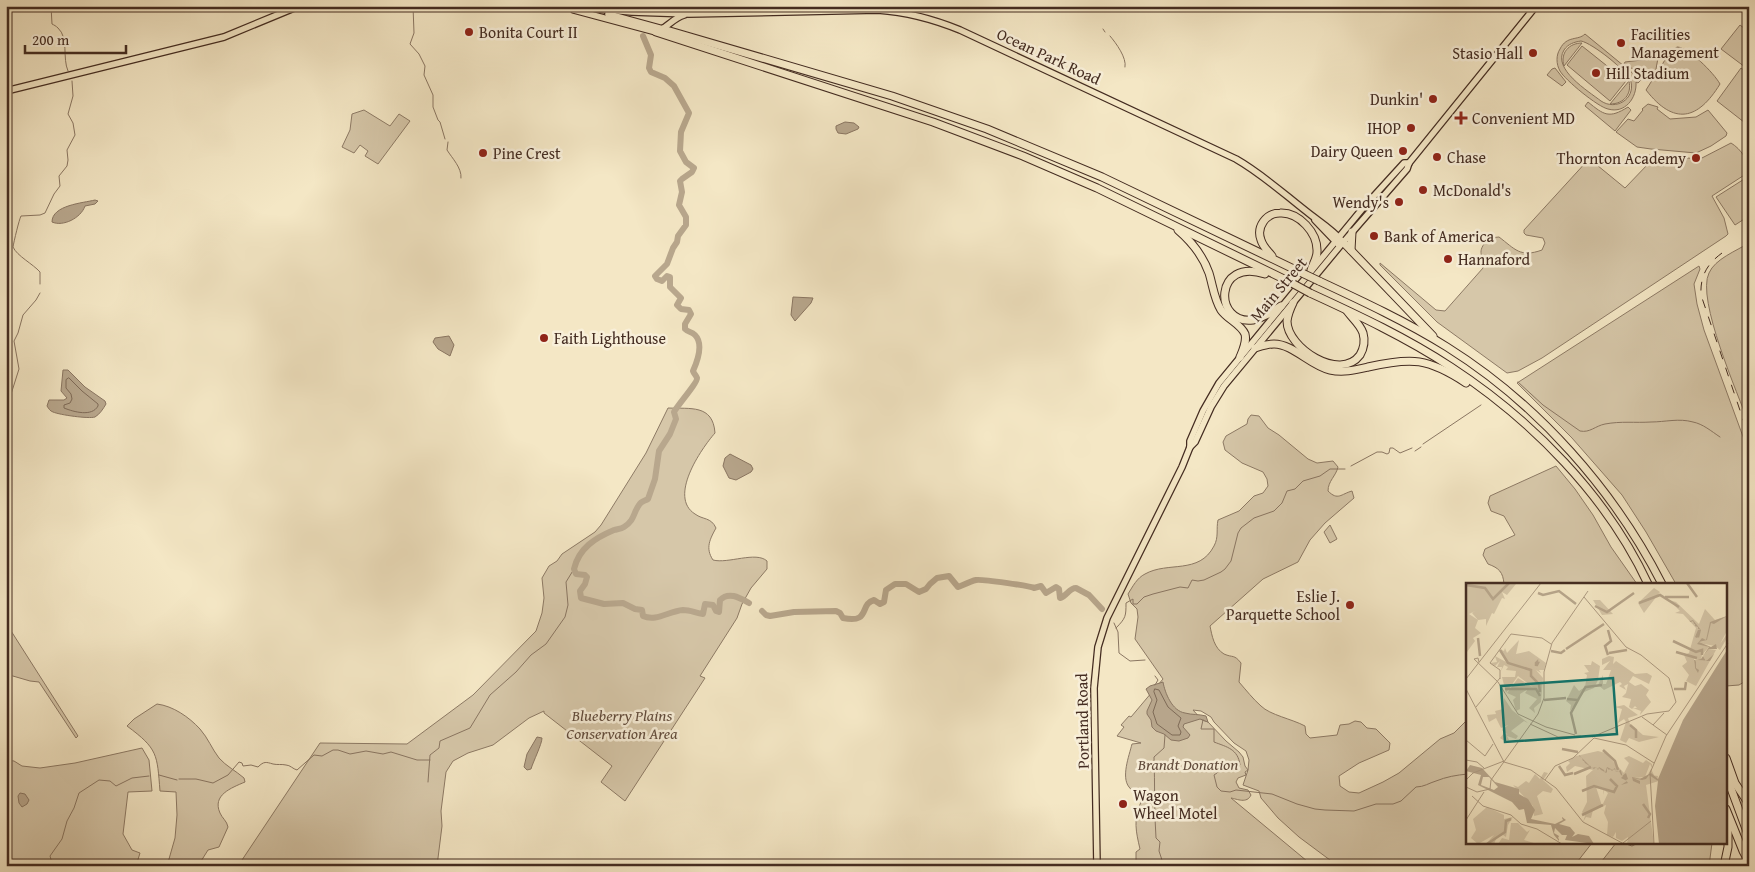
<svg xmlns="http://www.w3.org/2000/svg" width="1755" height="872" viewBox="0 0 1755 872" font-family="'Gentium Book Plus',serif">
<style>
.green{fill:#d6c7a9;stroke:#8d7a65;fill-rule:evenodd}
.water{fill:#b8a78d;stroke:#8a7662}
.lines{fill:none;stroke-linecap:round;stroke-linejoin:round}
.shore{stroke:#7e6a57;stroke-width:1}
.stream{stroke:#8a7662;stroke-width:1}
.river{stroke:#b8a78d;stroke-width:6}
.primary-casing{stroke:#442c21;stroke-width:8}
.motorway-casing{stroke:#442c21;stroke-width:9}
.primary{stroke:#f4e7c5;stroke-width:5.5}
.motorway{stroke:#f4e7c5;stroke-width:7}
.rail{stroke:#442c21;stroke-width:1;stroke-dasharray:9 9;stroke-linecap:butt}
.motorway-bridge-casing{stroke:#442c21;stroke-width:9;stroke-linecap:butt}
.motorway-bridge{stroke:#f4e7c5;stroke-width:7}
.poi-dot{fill:#8f2418;stroke:#f8efd9;stroke-width:2}
.labels{text-anchor:middle;stroke-width:5;stroke-linejoin:round;paint-order:stroke}
.poi-label{font-size:16px;fill:#442c21;stroke:#f8efd9;text-anchor:start}
.street-label{font-size:16px;fill:#442c21;stroke:#f8efd9}
.park-label{font-size:16px;font-style:italic;fill:#614b3c;stroke:#f8efd9}
.inset-river{fill:none;stroke:#b8a78d;stroke-width:2.5}
.inset-road{fill:none;stroke:#ae9c83;stroke-width:1}
.view{fill:#0f766e;fill-opacity:0.15;stroke:#0f766e;stroke-width:2.5}
.inset-edge{fill:none;stroke:#442c21;stroke-width:2.5}
</style>
<rect width="100%" height="100%" fill="#f4e7c5"/>
<filter id="stains"><feTurbulence type="fractalNoise" baseFrequency=".004" numOctaves="4"/><feColorMatrix values="0 0 0 0 .2 0 0 0 0 .09 0 0 0 0 .02 0 0 0 .5 -.17"/></filter>
<radialGradient id="worn" r=".72"><stop offset=".6" stop-color="#630" stop-opacity="0"/><stop offset="1" stop-color="#630" stop-opacity=".3"/></radialGradient>
<g class="green">
<path d="M1740 25 1749 32V70L1721 49Z"/>
<path d="M1585 34 1641 80 1638 83 1636 82C1637 98 1625 114 1608 109 1598 107 1565 80 1560 71 1556 64 1556 55 1560 49 1567 35 1578 41 1585 34ZM1581 41C1592 43 1628 71 1631 82 1635 99 1616 111 1601 101 1588 91 1552 69 1564 50 1568 44 1574 42 1581 41Z"/>
<path d="M1582 43 1564 66C1560 53 1569 43 1582 43Z"/>
<path d="M1582 46 1626 81 1610 101 1567 65Z"/>
<path d="M1677 47C1688 47 1714 73 1720 84 1698 120 1674 126 1646 90L1670 52Z"/>
<path d="M1658 58 1656 69 1651 79 1624 64 1625 62Z"/>
<path d="M1555 68 1566 82 1562 86 1547 75 1552 69Z"/>
<path d="M1741 68 1749 74V126L1717 101Z"/>
<path d="M1629 81C1632 94 1624 104 1610 104Z"/>
<path d="M1588 102C1604 115 1609 119 1628 107L1631 110 1615 131 1585 106Z"/>
<path d="M1648 104 1658 107 1657 109 1670 119 1696 117 1708 110 1727 133 1726 136 1711 146 1696 153 1651 149 1637 147 1616 132 1628 119 1634 121 1643 110 1642 109Z"/>
<path d="M364 110 390 126 399 114 410 121 378 164 365 156 368 151 360 145 354 153 342 147 350 130 352 114Z"/>
<path d="M1731 143C1741 149 1749 161 1749 172L1712 196 1724 218 1728 234 1726 236 1542 358 1518 371 1507 373 1437 322 1380 265V263L1436 310 1445 311 1483 268C1485 254 1474 254 1489 238L1499 237C1515 249 1520 258 1542 250L1545 243 1543 238 1526 235 1524 233V230L1588 160 1592 161 1625 188 1649 163 1648 157 1649 155 1700 159Z"/>
<path d="M1749 176V216L1735 225 1716 197Z"/>
<path d="M1749 243V424C1738 394 1696 299 1709 273 1715 259 1736 251 1749 243Z"/>
<path d="M1699 266 1700 269 1694 284 1697 304 1704 330 1749 453V524L1747 560 1749 575V679L1739 685 1726 686V584H1676L1646 532 1622 495 1572 438 1517 383Z"/>
<path d="M668 408C690 409 713 404 715 433 701 449 668 497 695 514 703 520 711 517 716 528 710 539 705 548 713 560 728 564 756 551 767 561V569L751 588 742 604 737 618 700 676 705 678 625 801 601 782 612 766 544 713V711L529 718 493 745 468 753 453 761 446 772 441 811 442 826 437 866H241L242 860 320 743 407 744 473 695 536 631 542 613 544 598 542 578 549 566 557 561 562 554 595 532 601 525 646 453Z"/>
<path d="M1251 415 1259 416 1268 428 1279 435 1308 459 1317 463 1333 461 1338 467C1336 476 1328 481 1328 491 1338 501 1341 494 1352 491L1354 498 1325 523 1310 540 1298 562 1263 579 1210 626C1212 636 1214 648 1224 654 1233 658 1234 654 1241 663L1239 682C1246 690 1253 699 1261 706 1270 715 1292 719 1305 726L1306 734 1310 738 1337 735 1340 725 1349 724 1355 721 1361 722 1367 728 1376 729 1390 743 1389 750 1359 763 1339 776 1340 786 1349 792 1359 793 1383 782 1399 773 1440 739 1454 733 1467 720 1468 843H1592L1574 866H1338L1299 837 1278 818 1261 798 1259 791 1243 785 1248 770 1245 772 1246 775 1238 778 1236 782 1239 788 1248 790 1251 795C1247 804 1237 799 1231 798L1313 866H1136V852L1140 849C1136 832 1133 819 1141 802 1138 791 1135 795 1129 787 1121 777 1129 756 1132 744L1141 743 1117 736 1124 727 1121 725 1129 716 1131 717 1163 679 1135 639 1138 617 1137 609 1131 603 1128 594C1133 586 1137 578 1145 574 1168 561 1199 575 1214 546 1219 537 1216 529 1218 520L1239 511 1254 496 1263 493 1268 486 1267 479 1263 472 1242 463 1225 450 1223 442 1226 436 1247 424 1248 419ZM1193 710 1201 711 1211 717 1214 722 1234 743 1246 751 1249 760 1248 770 1245 766 1243 757 1239 752 1226 741 1208 722 1202 720Z"/>
<path d="M1556 466 1575 489 1593 515 1611 547 1637 584H1504C1503 572 1499 568 1488 564L1483 555 1485 549 1515 535 1504 516 1491 511 1488 503 1490 496Z"/>
<path d="M1330 525 1337 539 1330 543 1324 532Z"/>
<path d="M6 623 78 736 76 738 39 682 30 681 6 674Z"/>
<path d="M157 704C173 706 189 717 200 729 208 738 212 749 219 758 226 766 236 771 244 778L245 782C231 788 212 795 220 813 222 818 227 821 228 827L219 847 208 850 198 866H167L175 838 177 815 176 792 160 791C157 754 158 749 127 726L134 719Z"/>
<path d="M142 748 149 760 152 791 128 792 123 834 132 850 140 853 136 866H6V760L14 761 22 766 40 768 75 763Z"/>
<path d="M1616 843H1712L1709 866H1598Z"/>
</g>
<g class="water">
<path d="M845 122 854 123 859 127 858 129 846 134 838 133 836 129V126Z"/>
<path d="M95 200 98 201 95 204 85 206C81 218 63 227 52 222 52 205 83 203 95 200Z"/>
<path d="M793 297 813 298 811 303 795 321 791 315Z"/>
<path d="M449 336 454 345 450 356 438 349 433 342 435 338Z"/>
<path d="M63 370H68L85 387 105 401 106 404C103 409 100 414 95 417 89 419 60 415 53 412 50 411 49 409 47 406L49 400H64L67 398 61 391Z"/>
<path d="M730 454 751 465 753 469 751 472 736 480 729 478 723 466 725 458Z"/>
<path d="M1163 682C1165 693 1172 711 1185 713 1192 715 1199 714 1206 716L1208 722 1200 719 1184 724 1183 727 1190 735 1188 738 1179 741 1171 740 1164 734 1156 731 1152 727 1151 720 1147 714V711L1152 700 1146 689 1150 686Z"/>
<path d="M537 737 542 738C542 744 533 762 531 769L527 770 524 767 527 754Z"/>
<path d="M20 793 25 794 29 800 27 804 22 807 19 803 18 796Z"/>
</g>
<g class="lines">
<g class="shore">
<path d="M69 378 82 391 98 404V406C92 417 74 412 64 408V405L70 403 72 399 71 394 66 388V380Z"/>
<path d="M1155 689 1159 690 1168 707 1181 718 1178 726 1181 732 1180 735H1172L1157 724 1153 712 1157 700 1154 692Z"/>
</g>
<g class="stream">
<path d="M51 6 52 24C54 25 56 26 58 28 69 38 62 58 68 71"/>
<path d="M413 6 414 33 410 44 419 54 425 66 424 75 433 95V107L438 120 440 122 445 139"/>
<path d="M1103 29 1105 32"/>
<path d="M1110 36C1116 43 1127 58 1125 67"/>
<path d="M448 142 447 150C452 158 462 168 461 178"/>
<path d="M40 284V272C33 264 17 256 13 247 14 241 19 220 21 216L40 215 45 213 54 194 60 186 59 176 67 166 68 160 67 150 75 135 73 123 68 114 73 96 72 81"/>
<path d="M1518 382 1543 405 1580 431C1590 433 1595 426 1605 424 1621 421 1635 423 1651 422 1665 422 1679 418 1693 422 1703 424 1711 431 1720 437"/>
<path d="M6 410 19 369 14 341 18 333 23 315 36 300 40 293"/>
<path d="M1423 444 1481 405"/>
<path d="M1415 451 1421 447"/>
<path d="M1351 466 1377 452H1382L1387 454 1389 453 1390 448H1393L1400 453 1412 448"/>
<path d="M1114 623 1118 632 1119 653 1130 661 1145 660"/>
<path d="M1116 628C1126 618 1126 616 1126 603L1133 599V604H1137L1144 597 1153 594 1180 587 1188 588 1192 580 1198 581 1204 580 1221 572 1225 569 1231 561 1238 533 1241 528 1254 518 1274 511 1282 503 1287 491 1295 489 1303 481 1320 476 1330 469H1345"/>
<path d="M1155 685 1158 680 1155 676"/>
<path d="M1203 720 1201 729H1214V742C1227 747 1238 749 1240 765L1235 769 1230 770 1228 765 1222 762 1217 773 1214 775 1217 787 1221 791 1230 792 1236 790 1272 794 1297 804 1315 809 1325 810 1354 811 1376 804H1393L1401 801 1416 787C1424 787 1429 783 1436 781 1446 777 1456 775 1468 774"/>
<path d="M159 775 177 780"/>
<path d="M179 779H196L213 783 228 775 239 762 242 763 243 766 251 765 258 767C264 761 266 762 273 764 277 765 282 764 286 765 290 765 293 769 297 770L314 755 322 756 333 750H338L350 754 366 751 383 754 391 752 417 760H430"/>
<path d="M428 782 430 755 439 748 440 741 470 728 490 695 516 672 531 655 546 644 565 617 568 605 566 582 574 569"/>
<path d="M1623 843 1632 846 1638 843"/>
<path d="M53 866 50 856 62 839 67 821 74 808 79 793 99 780 110 781 116 786 132 778 149 776"/>
<path d="M1164 866 1159 851 1160 842 1156 838C1154 811 1155 784 1154 757L1164 748 1165 735"/>
</g>
<g class="river">
<path d="M643 36 651 55 649 68 651 72 665 78 674 86 689 113 681 132 680 151 686 162 694 168 692 172 682 179 680 181 682 192 679 205 686 217V225L678 236 677 242 673 248 667 264 655 276 657 279 662 281 667 276 670 277V287L681 298 677 305 681 309 689 310 691 314 685 324V329C689 333 691 331 695 335 704 344 697 362 693 371 694 374 696 375 697 378 698 382 677 406 674 412L676 419 670 434 659 451 655 479 648 499C645 501 641 501 639 505 633 513 635 520 624 527 621 529 617 529 614 530 595 538 579 548 574 569L576 574 585 575 587 577 585 584 580 591 581 598 604 604 623 603 635 609 642 610 643 616C656 622 669 611 683 610 690 610 696 613 703 614L705 604 713 605 716 611 719 612 720 600C729 591 740 598 749 603"/>
<path d="M762 611 766 615 770 616 794 612 836 611 840 613 843 618C871 624 859 604 874 600L880 604 884 602 886 590 895 584H906L919 592 926 589 930 584 937 578 949 576 958 587C963 585 971 581 976 580 982 579 1031 586 1034 588L1041 586 1046 593 1056 587 1059 589 1060 598C1067 596 1069 588 1076 588L1089 595 1102 609"/>
</g>
<defs>
<g id="primary">
<path d="M562 6 632 12 689 14 878 10C907 12 933 19 960 30L1236 159C1264 175 1286 196 1311 215 1323 224 1334 231 1343 242"/>
<path d="M574 10 656 32C666 29 673 18 684 15"/>
<path d="M608 14 663 29"/>
<path d="M6 91 224 37 299 6"/>
<path d="M1315 220 1338 244"/>
<path d="M1190 447 1195 442 1211 407 1224 386 1340 246 1407 169 1409 163 1536 6"/>
<path d="M1097 866 1094 688 1098 647 1107 618 1182 467 1190 447V441L1203 411 1219 383 1363 208 1404 163H1409"/>
</g>
<g id="motorway">
<path d="M663 29 892 96 987 129 1102 177 1300 272"/>
<path d="M656 32 933 122 1023 156 1097 188 1288 281"/>
<path d="M1178 230C1192 242 1203 256 1209 273 1213 286 1214 299 1221 310 1227 319 1241 324 1245 334 1247 342 1243 350 1240 357"/>
<path d="M1343 242 1433 336"/>
<path d="M1351 250 1352 232"/>
<path d="M1272 256C1268 251 1263 247 1261 240 1256 227 1266 213 1280 213 1299 212 1318 233 1317 252 1317 258 1313 264 1311 270"/>
<path d="M1265 274C1214 257 1213 325 1253 320 1263 318 1272 312 1281 306"/>
<path d="M1319 281C1362 301 1407 322 1447 347 1538 404 1614 490 1662 584"/>
<path d="M1310 293C1358 315 1407 338 1451 367 1532 420 1607 496 1648 584"/>
<path d="M1293 303C1290 309 1288 314 1287 321 1287 348 1340 382 1360 355 1364 348 1365 340 1363 333 1360 324 1352 318 1347 311"/>
<path d="M1255 348C1262 346 1268 344 1274 344 1293 344 1311 366 1330 370 1343 373 1355 370 1368 367 1412 357 1428 358 1466 383"/>
<path d="M1726 758 1735 783 1749 804"/>
<path d="M1726 775 1749 837"/>
<path d="M1726 809 1743 851 1749 862"/>
<path d="M1724 866 1728 847V821"/>
</g>
</defs>
<use href="#primary" class="primary-casing"/>
<use href="#motorway" class="motorway-casing"/>
<use href="#primary" class="primary"/>
<use href="#motorway" class="motorway"/>
<path class="rail" d="M1722 253C1707 264 1700 276 1701 295L1749 437"/>
<defs>
<g id="motorway-bridge">
<path d="M1300 272 1319 281"/>
<path d="M1288 281 1310 293"/>
</g>
</defs>
<use href="#motorway-bridge" class="motorway-bridge-casing"/>
<use href="#motorway-bridge" class="motorway-bridge"/>
</g>
<g class="poi-dot">
<circle cx="469" cy="32" r="5"/>
<circle cx="1621" cy="43" r="5"/>
<circle cx="1533" cy="53" r="5"/>
<circle cx="1596" cy="73" r="5"/>
<circle cx="1433" cy="99" r="5"/>
<path d="M1458.5 110.5h5v5h5v5h-5v5h-5v-5h-5v-5h5z"/>
<circle cx="1411" cy="128" r="5"/>
<circle cx="1403" cy="151" r="5"/>
<circle cx="483" cy="153" r="5"/>
<circle cx="1437" cy="157" r="5"/>
<circle cx="1696" cy="158" r="5"/>
<circle cx="1423" cy="190" r="5"/>
<circle cx="1399" cy="202" r="5"/>
<circle cx="1374" cy="236" r="5"/>
<circle cx="1448" cy="259" r="5"/>
<circle cx="544" cy="338" r="5"/>
<circle cx="1350" cy="605" r="5"/>
<circle cx="1123" cy="804" r="5"/>
</g>
<g class="labels">
<g class="poi-label">
<text x="479" y="38">Bonita Court II</text>
<text x="1631" y="40">Facilities<tspan x="1631" dy="18">Management</tspan></text>
<text x="1523" y="59" text-anchor="end">Stasio Hall</text>
<text x="1606" y="79">Hill Stadium</text>
<text x="1423" y="105" text-anchor="end">Dunkin'</text>
<text x="1472" y="124">Convenient MD</text>
<text x="1401" y="134" text-anchor="end">IHOP</text>
<text x="1393" y="157" text-anchor="end">Dairy Queen</text>
<text x="493" y="159">Pine Crest</text>
<text x="1447" y="163">Chase</text>
<text x="1686" y="164" text-anchor="end">Thornton Academy</text>
<text x="1433" y="196">McDonald's</text>
<text x="1389" y="208" text-anchor="end">Wendy's</text>
<text x="1384" y="242">Bank of America</text>
<text x="1458" y="265">Hannaford</text>
<text x="554" y="344">Faith Lighthouse</text>
<text x="1340" y="602" text-anchor="end">Eslie J.<tspan x="1340" dy="18">Parquette School</tspan></text>
<text x="1133" y="801">Wagon<tspan x="1133" dy="18">Wheel Motel</tspan></text>
</g>
<g class="street-label">
<text transform="translate(1049 56) rotate(25)" y="6">Ocean Park Road</text>
<text transform="translate(1278 289) rotate(-50)" y="6">Main Street</text>
<text transform="translate(1082 721) rotate(-91)" y="6">Portland Road</text>
</g>
<g class="park-label">
<text x="622" y="721">Blueberry Plains<tspan x="622" dy="18">Conservation Area</tspan></text>
<text x="1188" y="770">Brandt Donation</text>
</g>
</g>
<g transform="translate(1466 583)">
<rect width="261" height="261" fill="#f4e7c5"/>
<path d="M0 0 50 1 41 12 36 9 39 16 36 15 28 31 26 30 20 43V36L12 37 6 30 9 28 3 31 12 37 9 45 15 50 7 55 9 58 1 69ZM188 5 194 9 178 30 172 20ZM127 17H134L147 31 136 32ZM203 17 210 19 233 41 239 26 249 37 261 33V48L254 61 261 51V55L254 67 249 63 233 60 240 57 232 60 243 64 236 72 235 76H228L229 85V77L244 78 248 71 240 78 237 73 243 66 250 67 230 103 220 98 223 92 216 83 221 79 218 72 223 70 230 45 217 31 209 30 214 28ZM53 57 50 71 63 68 80 80 78 87H73L75 90 70 87 77 95 75 119 68 125 69 130 63 125 71 116 59 110 62 106 54 111V126L50 128 47 117 50 114 41 110 52 95 68 105 52 93 40 110 36 94H49L50 88 40 87 42 84 38 82 35 88 36 84H31L34 78 29 83 24 80 31 79 29 73 40 79 34 66 38 68 39 65 41 70ZM143 73 148 74 147 81 150 78 169 91 181 90 186 93 183 101 167 93 163 99 169 103 175 101 183 107 180 112 185 119 174 132 175 128 167 125H171L169 123 166 126 163 124 165 116 156 114 160 110 162 101 158 103 160 107 153 103 156 101 154 99 138 107 132 102 137 92V101H140L145 87H137L144 78 136 82V76ZM126 78 134 83 132 97 128 105 118 109 104 128 105 122 100 118 108 102 113 108 119 104 121 92 118 90 123 89 118 82H125ZM38 115 46 127 62 140 58 138 45 148 52 153 50 156 41 153 43 157H37L34 155 38 150 42 152 36 147 42 142 35 145 30 135 23 139 22 136 21 132 30 131 29 128 37 126ZM158 122 172 132 162 135 164 141 177 152 193 154 173 159 163 155 160 160 154 157 160 139 158 136 152 140 156 126 149 124ZM132 168 139 170 158 190 163 180 158 175 163 173 177 180 180 177 186 181V185L184 181 179 194 169 195H180L185 186 188 192H184L192 193 191 198 196 197 180 202 188 261H161L162 254 156 258 150 255V249L147 254 141 252 142 239 138 230 140 222 127 227 125 235 120 234 117 239 119 233 116 229 121 219 120 193 127 187 109 183 101 189 100 184 104 180 102 178 110 173ZM130 204 138 205 137 209V212L138 207 142 210 136 223ZM78 189 82 190 77 197 87 206 85 210 77 208 71 213 77 231 68 233 67 223 47 202 52 204 60 198 63 200 69 191 74 196ZM21 224 38 232V236L47 234 42 242 40 254 37 252 31 254 28 261H20L28 252 12 261 5 255 10 247 7 236ZM45 240H52L61 249 64 247 58 257 71 261H32L36 255 43 257Z" fill="#d6c7a9" fill-rule="evenodd"/>
<path d="M261 33 248 41 245 40 241 57 233 59 245 64 250 61 251 66H243L237 73 240 78 248 71 244 78 229 77 230 79V85L233 87 232 90 229 85 228 77 235 76 243 64 231 61 236 55H233L232 54 231 55 229 54 232 47H235L232 46V44L229 43V41H228L227 38 225 39H224L223 34 224 38 227 37 235 47 233 55H236L240 57 244 39ZM261 67V261H193L189 223 192 198 183 192 180 196 176 197 167 195 174 198V201L167 198 166 194 160 197 162 200 155 202 161 198 155 195 157 193 155 192 153 188 151 189 148 186 146 188 144 186 143 187 141 185V189L140 190 137 188 135 187 133 185 132 187 130 184 128 186 119 180 118 178H117L116 175 113 173V172L126 185 130 184 132 186 133 184 138 187 139 190 141 184 145 186 146 187 149 185 150 189 155 187V191L156 188V193L160 190 162 196 166 194 174 196 185 190 192 196 217 137ZM4 182 16 185 29 199 53 206V211L62 216 69 227 65 236 89 241 97 237 96 235V234L100 237 93 241 104 244 109 250 106 254 112 251 123 253 128 261 99 257 101 252H96L89 245 88 250 93 253 92 255 93 256V258L88 252 85 242 61 240 58 226 53 227 46 219 12 202 15 192 0 188ZM17 194H23L32 204 28 207 15 202Z" fill="#b8a78d" fill-rule="evenodd"/>
<path class="inset-river" d="M221 0 231 14M0 2 19 5 27 16 43 0M72 10 77 12 93 8 110 21M199 14H223M173 20 194 12 213 24M129 23 141 29 168 10M12 55 14 73M207 58 230 69 236 67V72M100 66 138 41M34 67 42 80 65 87V93L73 101 74 109M85 68 95 70 99 67M210 69 231 75M143 70 161 67M142 72 139 63 145 58 142 47M71 79V80H72L71 82H72H71V79L70 83V80ZM120 104 136 102M39 106H70L74 113M208 106H219L220 99M101 116 112 117 105 130 110 151M78 117 100 115M112 117 120 103M164 142 170 147V155M96 166 112 169M137 167 149 178 152 187M93 183 99 192 107 190M108 191 125 184M116 208 128 203 148 209 151 203 144 196M177 221 184 231 182 235M116 232 137 222M21 261 39 249 40 238 45 236"/>
<path class="inset-road" d="M118 14 160 64 175 72 203 95 210 119M13 79 12 75 8 76 32 99 52 131 80 144 109 152M0 96 75 0M34 96V87L24 80 45 51 76 55 85 61M0 106 38 179 65 187 90 205 117 239 158 261M10 124 34 95M176 134 201 152M64 141 92 154 115 153M187 142 198 130M126 154 181 131 203 128 210 119M0 157 19 173 27 161M0 177 11 179 18 185M0 197 7 190 38 178M79 197 89 183 107 175 128 155 160 162 188 180M0 204 11 209 24 206 25 197 72 131 78 115V89L86 60 122 8M6 213 17 223 45 232 55 241 71 246 96 261M0 237 18 209M157 260 185 238M188 261 184 190 200 153 262 60"/>
<path class="view" d="M147 95 151 151 39 159 35 103Z"/>
<rect width="261" height="261" class="inset-edge"/>
</g>
<rect width="1755" height="872" fill="none" stroke="#f4e7c5" stroke-width="25"/>
<rect x="8" y="8" width="1740" height="857" fill="none" stroke="#442c21" stroke-width="2.5"/>
<rect x="12" y="12" width="1730" height="847" fill="none" stroke="#442c21"/>
<path d="M25 45v8h101v-8" fill="none" stroke="#442c21" stroke-width="2.5"/>
<text x="32" y="45" font-size="15" fill="#442c21" stroke="#f8efd9" stroke-width="4" paint-order="stroke">200 m</text>
<rect width="100%" height="100%" filter="url(#stains)"/>
<rect width="100%" height="100%" fill="url(#worn)"/>
</svg>
